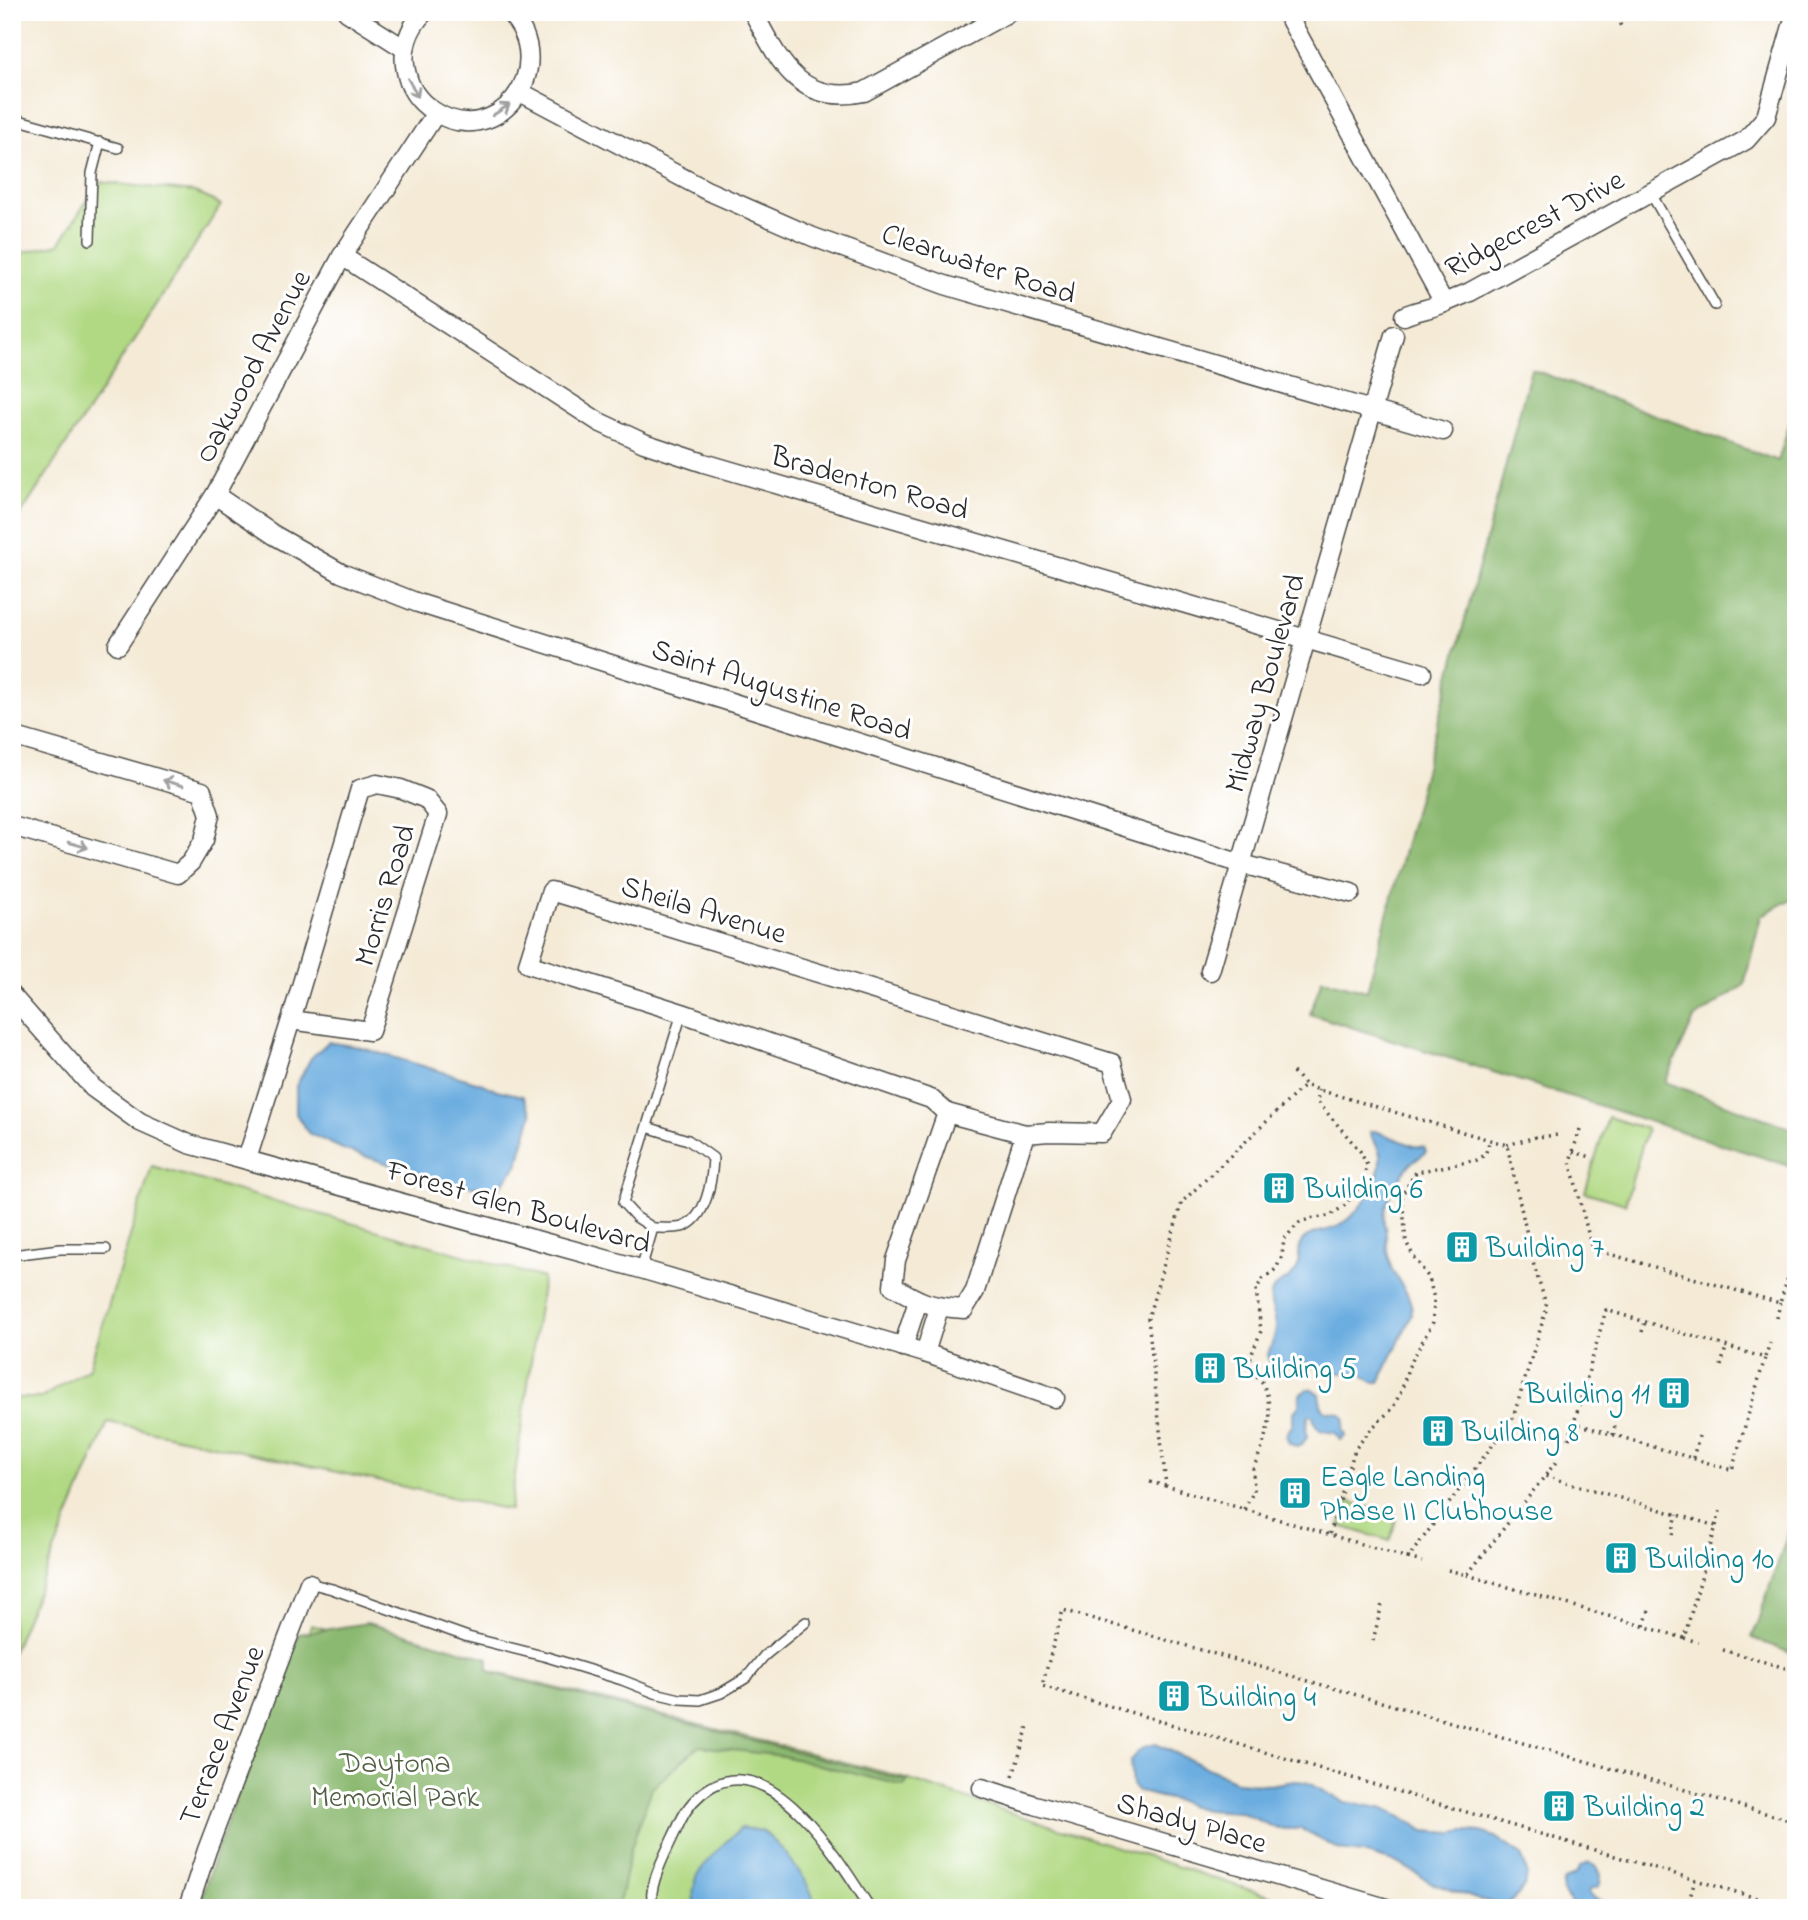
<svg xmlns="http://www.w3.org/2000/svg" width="1808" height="1920" viewBox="0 0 1808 1920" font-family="'Indie Flower',sans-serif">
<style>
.green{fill:#b1d983;stroke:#6e8257;stroke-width:2}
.forest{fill:#8cb971;stroke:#5c724e;stroke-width:2}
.water{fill:#6cade0;stroke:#4c6c86;stroke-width:2}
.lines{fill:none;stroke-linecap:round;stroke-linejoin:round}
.lane-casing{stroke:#494845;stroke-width:12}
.street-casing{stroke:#494845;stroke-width:21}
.path{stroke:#494845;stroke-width:3.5;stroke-dasharray:2 5;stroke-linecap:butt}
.lane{stroke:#fff;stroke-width:9}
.street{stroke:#fff;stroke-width:18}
.oneway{stroke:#a0a0a0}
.labels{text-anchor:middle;stroke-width:6;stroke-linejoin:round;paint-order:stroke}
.street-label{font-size:30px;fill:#2b2b2b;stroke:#fff}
.culture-label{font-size:30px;fill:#0d838f;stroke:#fff;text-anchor:start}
.park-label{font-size:30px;fill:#535f45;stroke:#fff}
</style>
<rect width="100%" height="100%" fill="#fff"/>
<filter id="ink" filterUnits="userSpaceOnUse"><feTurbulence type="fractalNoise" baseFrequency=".0143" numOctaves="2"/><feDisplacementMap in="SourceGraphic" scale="14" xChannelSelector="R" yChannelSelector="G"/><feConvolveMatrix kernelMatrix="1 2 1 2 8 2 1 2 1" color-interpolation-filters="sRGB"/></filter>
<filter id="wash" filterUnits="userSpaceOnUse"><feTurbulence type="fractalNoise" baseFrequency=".00686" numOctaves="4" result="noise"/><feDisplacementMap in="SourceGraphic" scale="28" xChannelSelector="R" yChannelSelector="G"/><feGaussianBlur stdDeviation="1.57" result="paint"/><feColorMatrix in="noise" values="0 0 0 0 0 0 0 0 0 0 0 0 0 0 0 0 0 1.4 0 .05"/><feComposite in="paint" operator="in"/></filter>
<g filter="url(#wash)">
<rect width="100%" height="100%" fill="#f4ead6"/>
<g class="green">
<path d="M99 182 195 192 221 205 12 528V255L59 244Z"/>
<path d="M1608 1117 1647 1129 1625 1204 1585 1192Z"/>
<path d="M152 1166 543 1278 510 1510 108 1422 12 1653V1398H41L89 1368Z"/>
<path d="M1348 1501 1397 1516 1390 1541 1340 1526Z"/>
<path d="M311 1625 891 1774 1306 1908H211Z"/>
</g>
<g class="forest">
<path d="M1531 369 1778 461 1796 402V896L1761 916 1744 985 1694 1019 1665 1082 1796 1130V1168L1310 1014 1322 979 1367 991Z"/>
<path d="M1796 1510V1655L1752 1638Z"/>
<path d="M367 1623 488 1658V1670L493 1673 908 1781 904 1786 783 1756 699 1746 652 1788 631 1848 618 1908H198L216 1852 299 1634Z"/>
</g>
<g class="water">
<path d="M328 1042 359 1047 480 1083 497 1090 523 1096 532 1114 517 1166 499 1188 455 1185 345 1150 308 1133 296 1114V1086L311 1058Z"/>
<path d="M1370 1131H1375L1414 1146 1424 1147 1426 1151C1422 1158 1415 1158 1410 1164 1398 1179 1382 1204 1384 1224 1385 1227 1386 1231 1386 1234 1387 1245 1387 1257 1391 1267 1398 1284 1413 1294 1412 1315L1379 1382H1373L1361 1374 1328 1372 1304 1362 1279 1368 1272 1366 1267 1356C1271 1347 1276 1336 1276 1326 1276 1314 1266 1300 1273 1290 1279 1281 1292 1280 1297 1269 1302 1258 1294 1243 1308 1236 1317 1231 1329 1231 1338 1226 1361 1213 1382 1181 1380 1155 1379 1145 1371 1140 1370 1131Z"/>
<path d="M1308 1389H1312L1319 1394 1321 1405 1326 1412C1339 1411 1349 1414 1343 1430L1346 1436 1340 1440 1336 1433C1322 1432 1315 1431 1313 1416L1309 1415 1306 1430 1307 1437 1303 1444 1297 1447 1289 1443 1286 1435 1293 1424V1413L1299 1406 1300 1394Z"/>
<path d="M1156 1744 1238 1782 1269 1785 1295 1781 1306 1782 1344 1802 1381 1808 1406 1819 1424 1831 1453 1833 1464 1831 1481 1832 1495 1837 1521 1855 1525 1865 1527 1874 1525 1886 1518 1895 1509 1903 1503 1904 1482 1901 1434 1884 1400 1864 1363 1853 1340 1850 1301 1829H1278L1240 1812 1205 1810 1188 1805 1182 1802 1139 1792 1132 1785 1130 1761C1137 1751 1144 1746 1156 1744Z"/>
<path d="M741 1828 763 1831 784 1851 805 1880 818 1908H696C683 1875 720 1848 741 1828Z"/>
<path d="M1588 1863 1597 1867 1601 1874 1600 1885 1596 1889H1590L1589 1894 1596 1899 1604 1902 1608 1908H1575C1569 1896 1558 1895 1564 1880L1576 1874 1581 1866Z"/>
</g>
</g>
<g filter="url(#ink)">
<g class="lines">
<defs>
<g id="lane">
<path d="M977 12 984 26"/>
<path d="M12 118 118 148"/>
<path d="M1650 192 1715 305"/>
<path d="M90 240 92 173 100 142"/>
<path d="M647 1127 688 1140 713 1158C712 1180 707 1219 682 1227 674 1229 662 1228 653 1228"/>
<path d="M12 1255 60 1249H106"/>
<path d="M641 1269 653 1228 636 1217 623 1203 682 1013"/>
<path d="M309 1583 332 1589 468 1637 547 1657 622 1680 655 1693 680 1699 700 1700 721 1693 746 1678 764 1656 806 1622"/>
<path d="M653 1908C653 1903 651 1897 652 1892 655 1871 671 1842 680 1822 687 1807 696 1796 711 1787 774 1750 842 1864 870 1908"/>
<path d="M997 1908 1009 1903 1020 1905"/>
</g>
<g id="street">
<path d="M347 12 405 49"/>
<path d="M424 12C409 28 401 49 406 71 409 87 418 101 432 110 495 154 563 68 509 12"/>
<path d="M753 12C779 61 799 106 864 92L1009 12"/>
<path d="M1286 12 1444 303 1470 292 1746 140 1766 117 1796 12"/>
<path d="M520 92 706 190 813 237 945 285 1443 431"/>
<path d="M342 256 599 422 644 443 704 463 1422 673"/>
<path d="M1404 316C1417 310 1431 309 1444 303"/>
<path d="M215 495 274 535 341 573 418 603 1242 864 1351 893"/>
<path d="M118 645 215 495 342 256 436 113"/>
<path d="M12 736 202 791 210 815 204 840 191 862 178 874 12 826"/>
<path d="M377 784 401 789 426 799 438 814 370 1031 291 1020 360 789Z"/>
<path d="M551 891 1112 1063 1122 1099 1102 1133 1049 1132 1025 1134 947 1113 931 1099 682 1013 528 964Z"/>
<path d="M1210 971 1394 335"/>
<path d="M12 996 93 1088 140 1122 189 1144 641 1269 925 1353 1055 1398"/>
<path d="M947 1113 896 1260 893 1286C921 1303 930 1307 964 1309L975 1291 1025 1134"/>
<path d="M247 1159 291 1020"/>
<path d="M903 1347 918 1301"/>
<path d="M925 1353 939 1308"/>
<path d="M982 1788 1035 1805 1386 1908"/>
<path d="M188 1908 207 1850 309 1583"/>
</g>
</defs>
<use href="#lane" class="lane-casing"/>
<use href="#street" class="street-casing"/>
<g class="path">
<path d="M1619 13V12"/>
<path d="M1616 18 1621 26"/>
<path d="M1293 1072 1305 1085 1319 1090 1507 1145 1534 1266 1547 1307 1513 1418 1408 1558 1166 1486 1148 1318 1182 1202 1305 1085"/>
<path d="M1580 1129 1570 1161 1592 1249 1780 1303 1796 1252"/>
<path d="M1507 1145 1536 1137 1559 1135"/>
<path d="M1573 1152 1591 1157"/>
<path d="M1777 1318 1780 1303"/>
<path d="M1642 1332 1645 1322"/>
<path d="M1765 1357 1770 1343"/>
<path d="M1721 1366 1726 1347"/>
<path d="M1613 1435 1615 1426"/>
<path d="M1569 1439 1574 1423 1606 1310 1765 1358 1732 1470 1574 1423"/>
<path d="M1693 1458 1699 1436"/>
<path d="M1150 1482 1166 1486"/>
<path d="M1244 1509 1254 1491 1253 1469 1262 1448 1270 1419 1268 1398 1263 1383 1250 1368 1251 1356 1261 1331 1256 1289 1263 1279 1276 1269 1282 1256 1284 1239 1299 1223 1309 1219 1329 1216 1344 1206 1362 1184 1367 1165 1360 1151 1317 1101 1319 1090"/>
<path d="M1716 1526 1720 1511"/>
<path d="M1330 1534 1355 1449 1373 1427 1393 1408 1402 1389 1408 1368 1433 1322 1434 1299 1429 1278 1414 1257 1406 1242 1402 1195 1416 1172 1477 1160 1485 1155 1490 1140"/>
<path d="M1672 1535 1677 1514"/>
<path d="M1408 1558 1422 1562"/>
<path d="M1448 1570 1467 1575 1556 1462"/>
<path d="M1467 1575 1684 1638 1716 1526 1545 1476"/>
<path d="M1644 1626 1650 1607"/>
<path d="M1684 1638 1698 1642"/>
<path d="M1373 1641 1382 1604"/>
<path d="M1723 1650 1796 1671"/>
<path d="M1013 1776 1028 1726"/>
<path d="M1687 1908 1695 1880"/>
<path d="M1790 1908 1042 1686 1063 1610 1796 1822"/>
</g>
<use href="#lane" class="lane"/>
<use href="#street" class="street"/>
</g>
<defs><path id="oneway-shaft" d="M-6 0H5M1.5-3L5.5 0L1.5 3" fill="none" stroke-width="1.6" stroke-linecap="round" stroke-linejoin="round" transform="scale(1.75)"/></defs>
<g class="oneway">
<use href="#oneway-shaft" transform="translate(413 88) rotate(61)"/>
<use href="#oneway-shaft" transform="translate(501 110) rotate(-33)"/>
<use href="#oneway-shaft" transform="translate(173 783) rotate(-164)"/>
<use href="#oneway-shaft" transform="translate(78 845) rotate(16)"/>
</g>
</g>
<defs>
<symbol id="building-square" viewBox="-11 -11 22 22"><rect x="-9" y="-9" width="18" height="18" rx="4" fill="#0f9aa8" stroke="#fff"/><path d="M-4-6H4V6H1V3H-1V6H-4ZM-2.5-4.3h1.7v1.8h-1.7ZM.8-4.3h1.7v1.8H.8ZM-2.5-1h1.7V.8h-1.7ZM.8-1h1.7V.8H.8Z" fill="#fff"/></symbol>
</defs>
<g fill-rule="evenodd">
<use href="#building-square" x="1260" y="1169" width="38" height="38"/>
<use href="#building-square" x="1443" y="1228" width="38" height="38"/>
<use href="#building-square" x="1191" y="1349" width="38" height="38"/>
<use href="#building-square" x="1655" y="1374" width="38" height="38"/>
<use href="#building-square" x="1419" y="1412" width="38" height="38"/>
<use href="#building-square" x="1276" y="1474" width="38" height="38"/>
<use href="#building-square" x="1602" y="1539" width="38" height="38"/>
<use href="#building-square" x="1155" y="1677" width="38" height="38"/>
<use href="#building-square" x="1540" y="1787" width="38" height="38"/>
</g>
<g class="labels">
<g class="street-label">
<text transform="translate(1534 223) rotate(-28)" y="10">Ridgecrest Drive</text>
<text transform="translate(979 263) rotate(18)" y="10">Clearwater Road</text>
<text transform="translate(252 366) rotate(-62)" y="10">Oakwood Avenue</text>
<text transform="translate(870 482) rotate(16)" y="10">Bradenton Road</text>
<text transform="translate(1264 683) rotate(-74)" y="10">Midway Boulevard</text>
<text transform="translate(782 689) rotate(18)" y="10">Saint Augustine Road</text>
<text transform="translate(384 895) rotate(-73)" y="10">Morris Road</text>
<text transform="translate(704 909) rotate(17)" y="10">Sheila Avenue</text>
<text transform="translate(519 1206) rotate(16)" y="10">Forest Glen Boulevard</text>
<text transform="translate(221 1735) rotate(-69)" y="10">Terrace Avenue</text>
<text transform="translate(1192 1822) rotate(16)" y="10">Shady Place</text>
</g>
<g class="culture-label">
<text x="1304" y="1198">Building 6</text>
<text x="1486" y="1257">Building 7</text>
<text x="1234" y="1378">Building 5</text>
<text x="1650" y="1403" text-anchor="end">Building 11</text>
<text x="1462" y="1441">Building 8</text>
<text x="1320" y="1486">Eagle Landing<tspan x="1320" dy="34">Phase II Clubhouse</tspan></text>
<text x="1646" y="1568">Building 10</text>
<text x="1198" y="1706">Building 4</text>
<text x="1584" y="1816">Building 2</text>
</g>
<g class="park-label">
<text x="395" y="1772">Daytona<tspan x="395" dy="34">Memorial Park</tspan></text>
</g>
</g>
<rect width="1808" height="1920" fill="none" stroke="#fff" stroke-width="42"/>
</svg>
